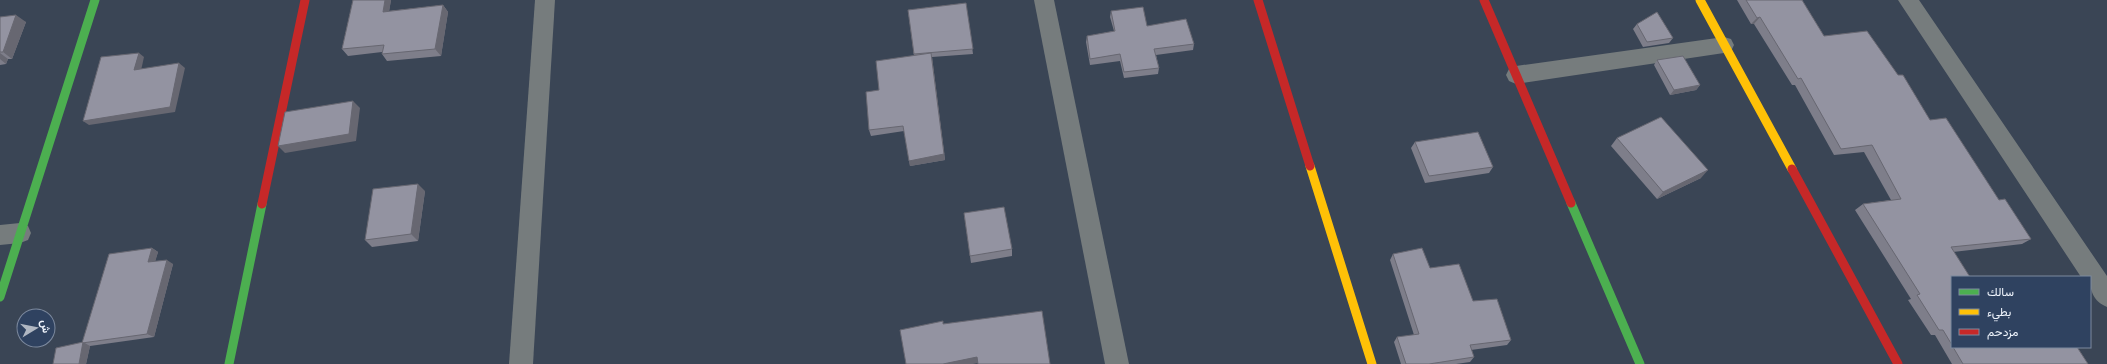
<svg xmlns="http://www.w3.org/2000/svg" width="2107" height="364" viewBox="0 0 2107 364" font-family="'Titillium Web',Vazirmatn,sans-serif">
<style>
.lines{fill:none;stroke-linecap:round;stroke-linejoin:round}
.street{fill:#767c7d;fill-rule:evenodd}
.fast{stroke:#4caf50;stroke-width:9}
.slow{stroke:#ffc107;stroke-width:9}
.jam{stroke:#c62828;stroke-width:9}
.wall{fill:#7e7e8a}
.shaded-wall{fill:#676771}
.building{fill:#9393a1;stroke:#676771}
</style>
<rect width="100%" height="100%" fill="#3a4555"/>
<g class="lines">
<g class="street">
<path d="M535 0H555L533 364H509Z"/>
<path d="M1034 0H1054L1129 364H1105Z"/>
<path d="M1898 0H1919L2107 276V307C2093 301 2090 291 2090 277H2081Z"/>
<path d="M1724 37 1731 39 1734 45 1731 51 1724 53 1516 84 1509 81 1506 75 1509 69 1516 66Z"/>
<path d="M20 223 28 226 31 233 28 240 20 243 0 245V225Z"/>
</g>
<g class="fast">
<path d="M1571 203 1640 364"/>
<path d="M0 297 95 0"/>
<path d="M229 364 262 204"/>
</g>
<g class="slow">
<path d="M1700 0 1792 169"/>
<path d="M1310 166 1372 364"/>
</g>
<g class="jam">
<path d="M1258 0 1310 166"/>
<path d="M1484 0 1571 203"/>
<path d="M1792 169 1898 364"/>
<path d="M262 204 305 0"/>
</g>
</g>
<g class="wall">
<path d="M353 0H391L389 11 443 5 448 12 441 56 387 61 382 54V52L348 56 342 49Z"/>
<path d="M1737 0H1802L1824 36 1898 75 1930 120 2031 239 2022 244 1953 252 1952 277V347H2077L2088 364H1952L1935 335H1931L1908 300 1911 299 1855 210 1863 204 1891 200 1864 152 1834 155 1795 85H1792L1754 24H1751Z"/>
<path d="M966 3 973 54 932 57 945 160 910 166 904 131 871 136 869 130 879 90 914 56 908 10Z"/>
<path d="M1111 11 1147 26 1194 44 1193 50 1156 55 1159 68 1158 74 1124 78 1120 61 1090 65 1086 42 1087 36 1114 31 1110 17Z"/>
<path d="M0 17 26 22 12 59H8L6 64 0 65Z"/>
<path d="M1637 24 1673 38 1669 43 1643 47 1633 29Z"/>
<path d="M1657 60 1700 85 1696 90 1670 95 1654 65Z"/>
<path d="M1617 138 1701 178 1657 199 1611 146Z"/>
<path d="M1415 142 1493 167 1489 173 1425 183 1411 148Z"/>
<path d="M425 191 418 241 372 247 365 240Z"/>
<path d="M964 213 1012 249V256L971 263Z"/>
<path d="M152 248 158 252 155 261 173 264 154 337 90 346 86 364H53L82 343Z"/>
<path d="M1393 254 1430 268 1473 301 1511 340 1507 345 1471 350 1474 357 1470 362 1456 364H1401L1394 342 1397 337 1414 335 1390 260Z"/>
</g>
<g class="shaded-wall">
<path d="M385 0H391L388 18 383 12Z"/>
<path d="M443 5 448 12 441 56 435 49Z"/>
<path d="M16 15 26 22 12 59 3 52Z"/>
<path d="M1760 17 1754 24H1751L1757 18Z"/>
<path d="M0 53 8 59 6 64 0 59Z"/>
<path d="M139 53 144 57 140 75 134 70Z"/>
<path d="M931 53 945 160 910 166 909 161Z"/>
<path d="M179 63 185 68 175 112 89 125 83 121Z"/>
<path d="M1700 85 1696 90 1670 95 1674 90Z"/>
<path d="M353 101 360 108 356 141 285 153 278 146Z"/>
<path d="M1708 170 1701 178 1657 199 1663 192Z"/>
<path d="M418 184 425 191 418 241 411 234Z"/>
<path d="M152 248 158 252 154 266 148 262Z"/>
<path d="M167 260 173 264 154 337 147 334Z"/>
<path d="M83 342 90 346 86 364H79Z"/>
<path d="M977 357 978 363 973 364H943Z"/>
</g>
<g class="building">
<path d="M353 0H385L383 12 443 5 435 49 382 54 384 45 342 49Z"/>
<path d="M1746 0H1802L1824 36 1867 31 1898 75H1903L1930 120 1946 118 1999 200 2005 199 2031 239 1951 247 1970 277H1952V345L1943 330H1939L1917 295 1920 294 1863 204 1901 199 1872 145 1841 149 1801 78 1798 79 1760 17 1757 18Z"/>
<path d="M966 3 973 49 914 54 908 10Z"/>
<path d="M1143 7 1147 26 1186 19 1194 44 1154 49 1159 68 1124 72 1120 54 1090 59 1087 36 1115 31 1111 11Z"/>
<path d="M1657 12 1673 38 1647 42 1637 24Z"/>
<path d="M16 15 3 52H0V17Z"/>
<path d="M139 53 134 70 179 63 170 107 83 121 101 57Z"/>
<path d="M931 53 944 154 909 161 903 126 869 130 866 92 879 90 876 61Z"/>
<path d="M1683 56 1700 85 1674 90 1657 60Z"/>
<path d="M353 101 349 134 278 146 285 112Z"/>
<path d="M1661 117 1708 170 1663 192 1617 138Z"/>
<path d="M1478 132 1493 167 1429 176 1415 142Z"/>
<path d="M418 184 411 234 365 240 373 189Z"/>
<path d="M1004 207 1012 249 970 256 964 213Z"/>
<path d="M152 248 148 262 167 260 147 334 82 343 109 254Z"/>
<path d="M1422 248 1430 268 1459 264 1473 301 1497 299 1511 340 1470 345 1474 357 1429 364H1406L1397 337 1419 334 1393 254Z"/>
<path d="M1042 311 1050 364H978L977 357 943 364H906L900 330 943 321V324Z"/>
<path d="M83 342 79 364H53L56 348Z"/>
<path d="M1953 347H2077L2088 364H1963Z"/>
</g>
<rect x="1951" y="276" width="140" height="72" fill="#2f4260" stroke="#7c899e"/>
<rect x="1959" y="289" width="20" height="6" fill="#4caf50" stroke="#7c899e"/>
<text x="1987" y="296" font-size="12" fill="#eff4fc">سالك</text>
<rect x="1959" y="309" width="20" height="6" fill="#ffc107" stroke="#7c899e"/>
<text x="1987" y="316" font-size="12" fill="#eff4fc">بطيء</text>
<rect x="1959" y="329" width="20" height="6" fill="#c62828" stroke="#7c899e"/>
<text x="1987" y="336" font-size="12" fill="#eff4fc">مزدحم</text>
<g transform="translate(36 328) rotate(80)"><circle r="19" fill="#2f4260" stroke="#7c899e"/>
<path d="M0-3L7 15L0 10L-7 15Z" fill="#b0b7c2"/>
<text y="-6" font-size="11" font-weight="bold" text-anchor="middle" fill="#eff4fc">ش</text>
</g>
</svg>
